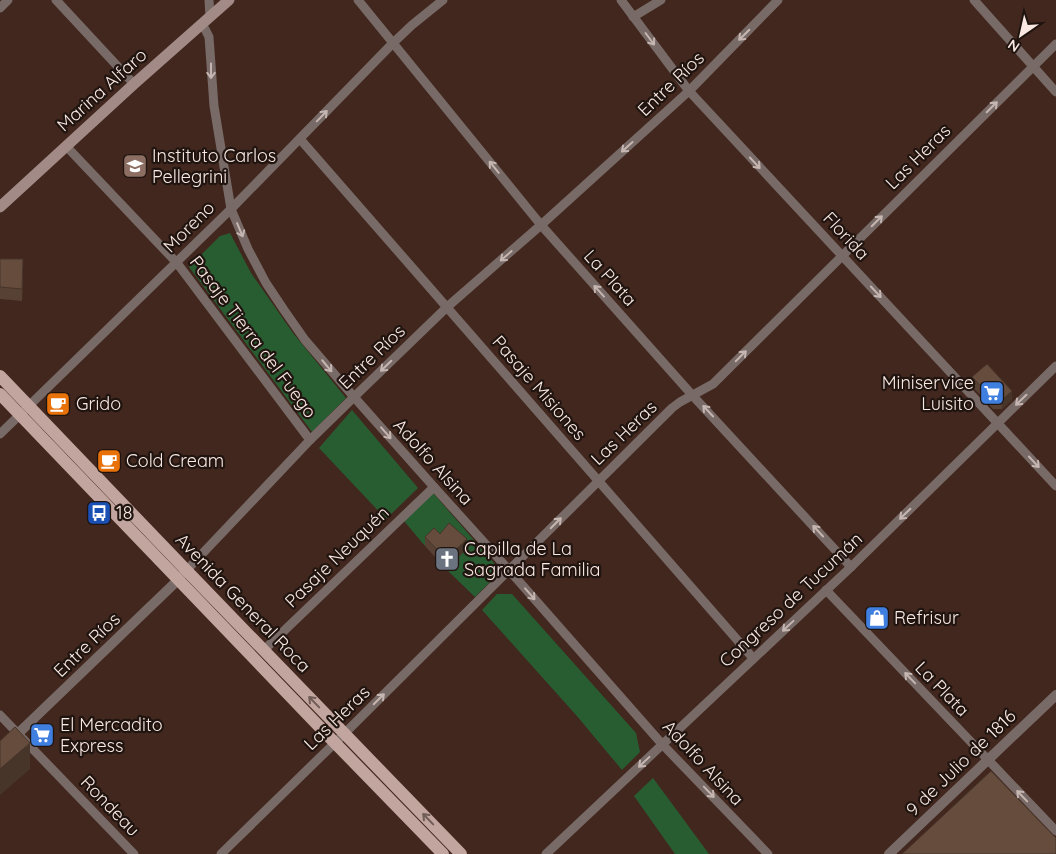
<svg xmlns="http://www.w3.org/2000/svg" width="1056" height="854" viewBox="0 0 1056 854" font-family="Quicksand,sans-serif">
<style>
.green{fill:#285d31}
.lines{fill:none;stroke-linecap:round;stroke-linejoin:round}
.minor{stroke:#786a67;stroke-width:9}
.tertiary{stroke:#786a67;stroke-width:10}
.secondary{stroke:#a28b86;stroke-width:11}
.primary{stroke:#c2a59e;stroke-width:12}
.wall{fill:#574134}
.shaded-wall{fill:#47352a}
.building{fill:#654c3c;stroke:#47352a}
.oneway{stroke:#c6b6b1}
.oneway2{stroke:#705c56}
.labels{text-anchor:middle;stroke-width:4.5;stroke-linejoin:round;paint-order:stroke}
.street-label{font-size:18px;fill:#fae8e2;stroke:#1f140f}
.poi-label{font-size:18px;fill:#fae8e2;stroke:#1f140f;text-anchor:start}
</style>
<rect width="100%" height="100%" fill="#41271e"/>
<g class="green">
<path d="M230 233 251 273 293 333 346 398 312 432 189 267 220 236Z"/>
<path d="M352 410 418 488 386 519 319 448Z"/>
<path d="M433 493 501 571 475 597 446 569 466 548 434 537 425 546 404 521Z"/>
<path d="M497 594H512L636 733 640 752 622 770 576 715 482 610Z"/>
<path d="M653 778 709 854H675L634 796Z"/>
</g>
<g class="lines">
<g class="minor">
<path d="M56 0 134 84"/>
<path d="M209 0 210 17"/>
<path d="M358 0 541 225 693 396 851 567"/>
<path d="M621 0 689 91 1056 486"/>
<path d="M974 0 1056 92"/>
<path d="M0 8 8 0"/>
<path d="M633 17 661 0"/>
<path d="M200 25 205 29 209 37 214 106 231 209 248 249 266 283 284 310 305 340 354 397 434 487 509 570 662 744 768 854"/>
<path d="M300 139 753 658"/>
<path d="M66 146 177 263 310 440"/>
<path d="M0 434 231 209 393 43 412 25 443 0"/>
<path d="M183 574 310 440 354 397 446 308 541 225 689 91 778 0"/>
<path d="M826 590 1056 831"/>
<path d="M264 650 434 487"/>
<path d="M0 715 134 854"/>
<path d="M221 854 345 733 672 408 680 402 713 384 1056 44"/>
<path d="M546 854 851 567 1056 366"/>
</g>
<g class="tertiary">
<path d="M0 751 178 580"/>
<path d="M889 854 1056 695"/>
</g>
<path class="secondary" d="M0 207 134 84 229 0"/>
<g class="primary">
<path d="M0 376 187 571 461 854"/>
<path d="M0 394 335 743 443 854"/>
</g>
</g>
<g class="wall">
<path d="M0 259 23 272 22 301 0 299Z"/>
<path d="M972 377 1012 400 1002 409H993L972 386Z"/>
<path d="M440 534 467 549 446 569 425 546V537Z"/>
</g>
<g class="shaded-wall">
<path d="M23 259V272L22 301V289Z"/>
<path d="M1012 391V400L1002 409V400Z"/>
<path d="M467 539V549L446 569V559Z"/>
<path d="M30 743V769L0 795V769Z"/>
</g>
<g class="building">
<path d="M0 259H23L22 289 0 287Z"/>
<path d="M987 364 1012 391 1002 400 993 399 972 377Z"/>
<path d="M449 523 467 539 446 559 425 537 434 528 440 534Z"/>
<path d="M15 727 30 743 0 769V741Z"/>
<path d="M991 771 1056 838V854H902Z"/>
</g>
<defs><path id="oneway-shaft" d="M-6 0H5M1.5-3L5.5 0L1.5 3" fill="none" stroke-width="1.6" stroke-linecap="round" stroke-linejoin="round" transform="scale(1.25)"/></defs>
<g class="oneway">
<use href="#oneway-shaft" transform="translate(744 35) rotate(135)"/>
<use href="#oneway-shaft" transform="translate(650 39) rotate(53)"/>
<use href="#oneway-shaft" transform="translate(211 71) rotate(90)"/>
<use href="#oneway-shaft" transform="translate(992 107) rotate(-45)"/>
<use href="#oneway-shaft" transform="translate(322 116) rotate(-46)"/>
<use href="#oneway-shaft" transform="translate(627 147) rotate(138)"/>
<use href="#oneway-shaft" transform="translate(755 163) rotate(47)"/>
<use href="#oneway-shaft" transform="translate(494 167) rotate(-129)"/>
<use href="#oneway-shaft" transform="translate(877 221) rotate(-45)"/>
<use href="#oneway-shaft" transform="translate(240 230) rotate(67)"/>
<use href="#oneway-shaft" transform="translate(506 256) rotate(139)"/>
<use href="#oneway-shaft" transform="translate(599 291) rotate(-132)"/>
<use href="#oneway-shaft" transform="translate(876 292) rotate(47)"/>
<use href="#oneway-shaft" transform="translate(741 356) rotate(-45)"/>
<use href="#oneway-shaft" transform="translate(327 366) rotate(50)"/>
<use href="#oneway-shaft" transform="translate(386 366) rotate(136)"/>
<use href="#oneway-shaft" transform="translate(1021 400) rotate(136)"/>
<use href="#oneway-shaft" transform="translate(708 411) rotate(-133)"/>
<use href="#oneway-shaft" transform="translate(386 433) rotate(49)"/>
<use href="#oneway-shaft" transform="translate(1034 462) rotate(47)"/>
<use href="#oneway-shaft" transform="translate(905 514) rotate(136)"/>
<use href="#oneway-shaft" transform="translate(556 523) rotate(-45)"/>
<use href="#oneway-shaft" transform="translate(818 531) rotate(-133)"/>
<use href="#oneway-shaft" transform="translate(530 594) rotate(49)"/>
<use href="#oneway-shaft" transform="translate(788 626) rotate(137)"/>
<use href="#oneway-shaft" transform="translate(910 678) rotate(-134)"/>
<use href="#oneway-shaft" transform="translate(379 699) rotate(-45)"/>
<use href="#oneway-shaft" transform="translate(644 762) rotate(137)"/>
<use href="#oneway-shaft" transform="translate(709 792) rotate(46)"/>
<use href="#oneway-shaft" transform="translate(1022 796) rotate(-134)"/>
</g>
<g class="oneway2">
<use href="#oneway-shaft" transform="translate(314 702) rotate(-134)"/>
<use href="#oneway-shaft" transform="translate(428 819) rotate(-134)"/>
</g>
<defs>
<symbol id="school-square" viewBox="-11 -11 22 22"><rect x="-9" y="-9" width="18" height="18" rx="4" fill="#8d6e63" stroke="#1f140f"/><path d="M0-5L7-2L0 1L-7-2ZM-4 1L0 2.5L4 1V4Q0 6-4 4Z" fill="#fff"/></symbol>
<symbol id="supermarket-square" viewBox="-11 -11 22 22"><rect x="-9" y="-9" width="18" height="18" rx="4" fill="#3f7fe0" stroke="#1f140f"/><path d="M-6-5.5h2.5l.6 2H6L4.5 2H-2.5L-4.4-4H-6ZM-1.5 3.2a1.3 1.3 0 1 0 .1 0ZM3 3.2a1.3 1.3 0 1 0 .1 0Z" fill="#fff"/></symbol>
<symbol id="cafe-square" viewBox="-11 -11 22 22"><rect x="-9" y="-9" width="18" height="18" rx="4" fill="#e8710a" stroke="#1f140f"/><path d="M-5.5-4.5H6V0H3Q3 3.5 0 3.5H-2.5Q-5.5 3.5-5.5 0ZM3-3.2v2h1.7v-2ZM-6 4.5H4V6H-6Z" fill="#fff"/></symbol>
<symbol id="bus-square" viewBox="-11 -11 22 22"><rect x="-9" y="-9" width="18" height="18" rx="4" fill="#1a4fb4" stroke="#1f140f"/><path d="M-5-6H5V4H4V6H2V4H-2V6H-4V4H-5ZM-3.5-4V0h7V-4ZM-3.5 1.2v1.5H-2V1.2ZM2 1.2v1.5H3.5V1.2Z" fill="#fff"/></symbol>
<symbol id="church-square" viewBox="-11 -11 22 22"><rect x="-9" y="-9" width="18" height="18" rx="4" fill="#6b7280" stroke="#1f140f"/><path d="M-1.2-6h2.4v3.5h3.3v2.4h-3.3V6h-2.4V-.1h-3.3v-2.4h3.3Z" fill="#fff"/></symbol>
<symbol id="shop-square" viewBox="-11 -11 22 22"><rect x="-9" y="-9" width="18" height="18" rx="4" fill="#3f7fe0" stroke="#1f140f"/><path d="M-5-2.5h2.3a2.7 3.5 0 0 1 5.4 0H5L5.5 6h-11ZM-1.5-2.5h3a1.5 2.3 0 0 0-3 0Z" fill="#fff"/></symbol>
</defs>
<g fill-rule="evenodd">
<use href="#school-square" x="121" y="152" width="28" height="28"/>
<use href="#supermarket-square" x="978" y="379" width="28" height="28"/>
<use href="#cafe-square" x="44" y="390" width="28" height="28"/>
<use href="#cafe-square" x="95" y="447" width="28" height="28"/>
<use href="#bus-square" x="85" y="499" width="28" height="28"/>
<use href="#church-square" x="433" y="545" width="28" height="28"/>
<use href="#shop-square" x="863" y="604" width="28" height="28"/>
<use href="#supermarket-square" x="28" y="721" width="28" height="28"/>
</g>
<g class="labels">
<g class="street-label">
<text transform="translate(671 84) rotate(-44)" y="6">Entre Ríos</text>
<text transform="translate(102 90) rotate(-42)" y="6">Marina Alfaro</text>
<text transform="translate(918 157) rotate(-45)" y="6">Las Heras</text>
<text transform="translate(189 227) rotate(-45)" y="6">Moreno</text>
<text transform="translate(846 236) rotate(47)" y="6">Florida</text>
<text transform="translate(610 278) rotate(48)" y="6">La Plata</text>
<text transform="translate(253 337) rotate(53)" y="6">Pasaje Tierra del Fuego</text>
<text transform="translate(372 357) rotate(-44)" y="6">Entre Ríos</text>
<text transform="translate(539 388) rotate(49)" y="6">Pasaje Misiones</text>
<text transform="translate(624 433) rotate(-44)" y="6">Las Heras</text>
<text transform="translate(433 462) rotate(48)" y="6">Adolfo Alsina</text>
<text transform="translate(337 557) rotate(-44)" y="6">Pasaje Neuquén</text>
<text transform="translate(791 600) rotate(-43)" y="6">Congreso de Tucumán</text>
<text transform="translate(243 603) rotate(46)" y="6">Avenida General Roca</text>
<text transform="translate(87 645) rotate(-44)" y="6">Entre Ríos</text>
<text transform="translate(942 689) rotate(46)" y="6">La Plata</text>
<text transform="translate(337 718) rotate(-44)" y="6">Las Heras</text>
<text transform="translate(703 763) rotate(47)" y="6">Adolfo Alsina</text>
<text transform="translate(961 763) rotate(-44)" y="6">9 de Julio de 1816</text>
<text transform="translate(110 806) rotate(46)" y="6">Rondeau</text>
</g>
<g class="poi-label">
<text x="152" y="162">Instituto Carlos<tspan x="152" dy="21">Pellegrini</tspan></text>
<text x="974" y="389" text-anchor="end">Miniservice<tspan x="974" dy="21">Luisito</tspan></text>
<text x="76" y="410">Grido</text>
<text x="126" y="467">Cold Cream</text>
<text x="116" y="519">18</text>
<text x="464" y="555">Capilla de La<tspan x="464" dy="21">Sagrada Familia</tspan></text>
<text x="894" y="624">Refrisur</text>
<text x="60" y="731">El Mercadito<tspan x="60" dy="21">Express</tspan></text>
</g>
</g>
<g transform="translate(1021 35) rotate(214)" stroke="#1f140f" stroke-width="4" paint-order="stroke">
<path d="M0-4L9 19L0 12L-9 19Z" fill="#fae8e2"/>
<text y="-8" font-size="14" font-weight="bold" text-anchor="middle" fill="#fae8e2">N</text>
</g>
</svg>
